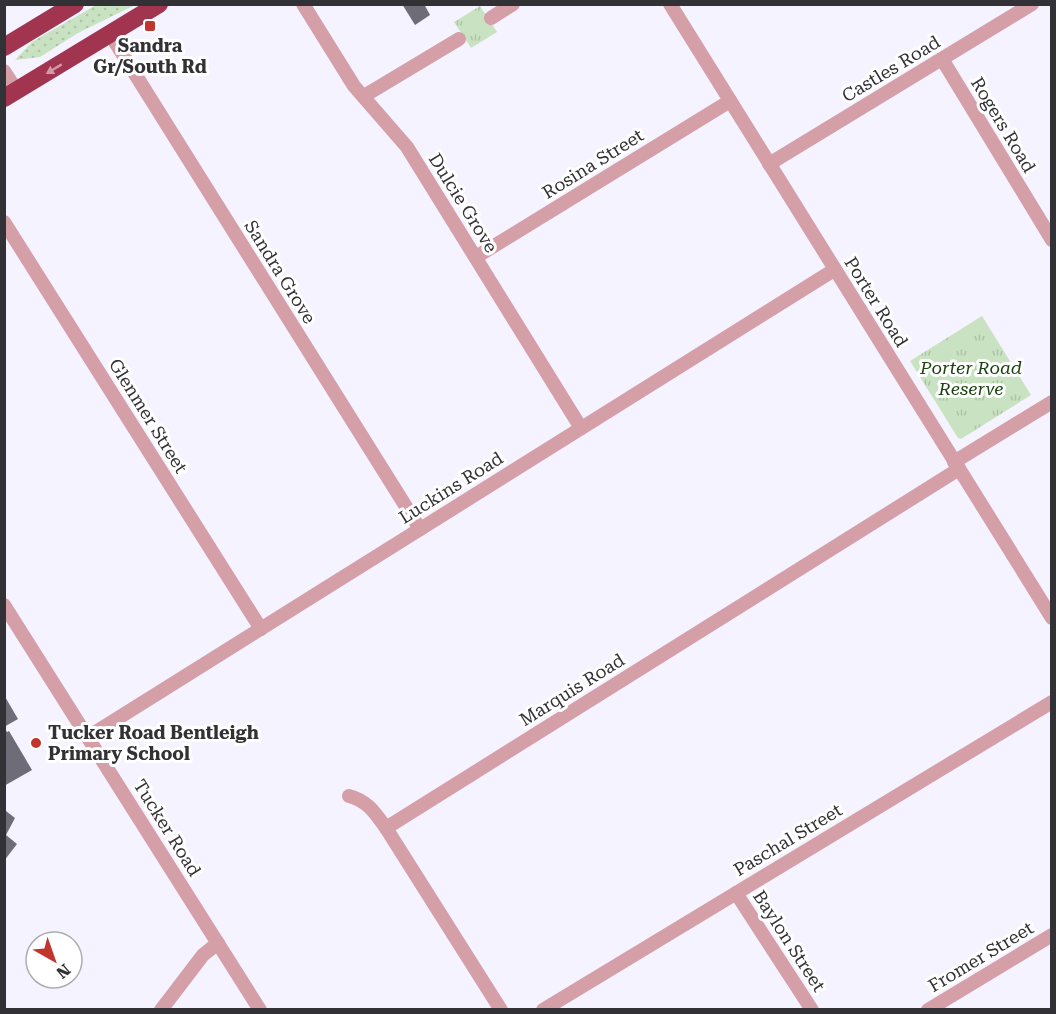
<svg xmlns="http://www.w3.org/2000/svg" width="1056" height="1014" viewBox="0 0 1056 1014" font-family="'Roboto Serif',serif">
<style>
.grass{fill:url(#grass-dots)}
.park{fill:url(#park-tufts)}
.building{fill:#6e6d77}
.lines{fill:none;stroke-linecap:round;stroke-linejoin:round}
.minor{stroke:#d59fa7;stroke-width:14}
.highway{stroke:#a13550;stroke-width:18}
.oneway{fill:#d09aa8}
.poi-dot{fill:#c2352c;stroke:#fff;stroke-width:2}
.labels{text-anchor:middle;stroke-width:6;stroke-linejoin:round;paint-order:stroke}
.poi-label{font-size:18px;font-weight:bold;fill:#323236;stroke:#fff}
.street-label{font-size:18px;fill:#323236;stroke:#fff}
.park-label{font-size:18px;font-style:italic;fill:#1c430f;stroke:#fff}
</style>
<defs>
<pattern id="grass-dots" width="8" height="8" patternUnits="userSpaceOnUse" patternTransform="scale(1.5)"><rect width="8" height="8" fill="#c9e3c2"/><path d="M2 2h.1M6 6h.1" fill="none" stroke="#adc3a7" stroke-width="1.8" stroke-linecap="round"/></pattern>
<pattern id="park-tufts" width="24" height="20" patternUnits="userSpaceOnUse" patternTransform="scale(1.5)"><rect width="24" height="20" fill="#c9e3c2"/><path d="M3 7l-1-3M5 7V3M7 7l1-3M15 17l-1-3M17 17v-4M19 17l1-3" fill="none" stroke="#adc3a7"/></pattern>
</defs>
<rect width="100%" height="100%" fill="#f4f3ff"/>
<path class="grass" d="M96 5H135L78 33 40 57 15 60 32 42Z"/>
<g class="park">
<path d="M480 6 497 32 471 48 454 22Z"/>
<path d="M982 316 1031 395 961 439 958 438 910 361Z"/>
</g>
<g class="building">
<path d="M402 4H424L430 15 415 25Z"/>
<path d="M4 695 18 719 4 727Z"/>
<path d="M4 728 7 732 9 731 32 770 4 786Z"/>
<path d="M6 811 15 818 6 835 17 844 4 861Z"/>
</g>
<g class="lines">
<g class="minor">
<path d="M303 4 354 86 407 147 581 428"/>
<path d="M670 4 1052 618"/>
<path d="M491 18 513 4"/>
<path d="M110 34 420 529"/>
<path d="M942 59 1052 240"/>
<path d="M4 71 17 91"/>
<path d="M364 96 459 39"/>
<path d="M769 164 1032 4"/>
<path d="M4 222 261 629"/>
<path d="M476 257 730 101"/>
<path d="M954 462 1052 402"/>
<path d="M4 605 260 1010"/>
<path d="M88 737 834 270"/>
<path d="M349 796C368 801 375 813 386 828"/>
<path d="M736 893 812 1010"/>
<path d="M161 1010 203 955 218 943"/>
<path d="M501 1010 386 828 959 469"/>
<path d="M543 1010 1052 702"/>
<path d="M928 1010 1052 935"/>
</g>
<g class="highway">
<path d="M4 47 75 4"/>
<path d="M4 98 159 4"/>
</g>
</g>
<defs><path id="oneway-solid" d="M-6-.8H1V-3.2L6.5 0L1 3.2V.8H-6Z" transform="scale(1.5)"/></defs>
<use class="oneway" href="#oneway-solid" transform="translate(54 69) rotate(149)"/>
<g class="poi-dot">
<rect x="144" y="20" width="12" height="12" rx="3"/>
<circle cx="36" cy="743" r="6"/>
</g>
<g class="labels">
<g class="poi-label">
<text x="150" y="52">Sandra<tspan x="150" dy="21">Gr/South Rd</tspan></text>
<text x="48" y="739" text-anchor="start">Tucker Road Bentleigh<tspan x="48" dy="21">Primary School</tspan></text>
</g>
<g class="street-label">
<text transform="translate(891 69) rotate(-31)" y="6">Castles Road</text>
<text transform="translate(1003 125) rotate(59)" y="6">Rogers Road</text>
<text transform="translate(593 164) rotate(-32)" y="6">Rosina Street</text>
<text transform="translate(463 203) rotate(58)" y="6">Dulcie Grove</text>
<text transform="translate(280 272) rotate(58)" y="6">Sandra Grove</text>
<text transform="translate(876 302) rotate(58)" y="6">Porter Road</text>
<text transform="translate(148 416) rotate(58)" y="6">Glenmer Street</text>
<text transform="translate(451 488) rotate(-32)" y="6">Luckins Road</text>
<text transform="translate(572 690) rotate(-32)" y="6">Marquis Road</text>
<text transform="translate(167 828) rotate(58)" y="6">Tucker Road</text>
<text transform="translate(788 840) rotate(-31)" y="6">Paschal Street</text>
<text transform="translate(789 941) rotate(57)" y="6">Baylon Street</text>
<text transform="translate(981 957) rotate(-31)" y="6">Fromer Street</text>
</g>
<g class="park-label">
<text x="971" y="374">Porter Road<tspan x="971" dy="21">Reserve</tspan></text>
</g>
</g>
<rect width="1056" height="1014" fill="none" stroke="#323236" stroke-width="12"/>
<g transform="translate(54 960) rotate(140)"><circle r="28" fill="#ffffff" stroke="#adadaf" stroke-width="1.5"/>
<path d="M0-4.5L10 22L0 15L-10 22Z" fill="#c2352c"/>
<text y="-9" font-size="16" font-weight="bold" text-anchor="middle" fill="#323236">N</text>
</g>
</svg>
